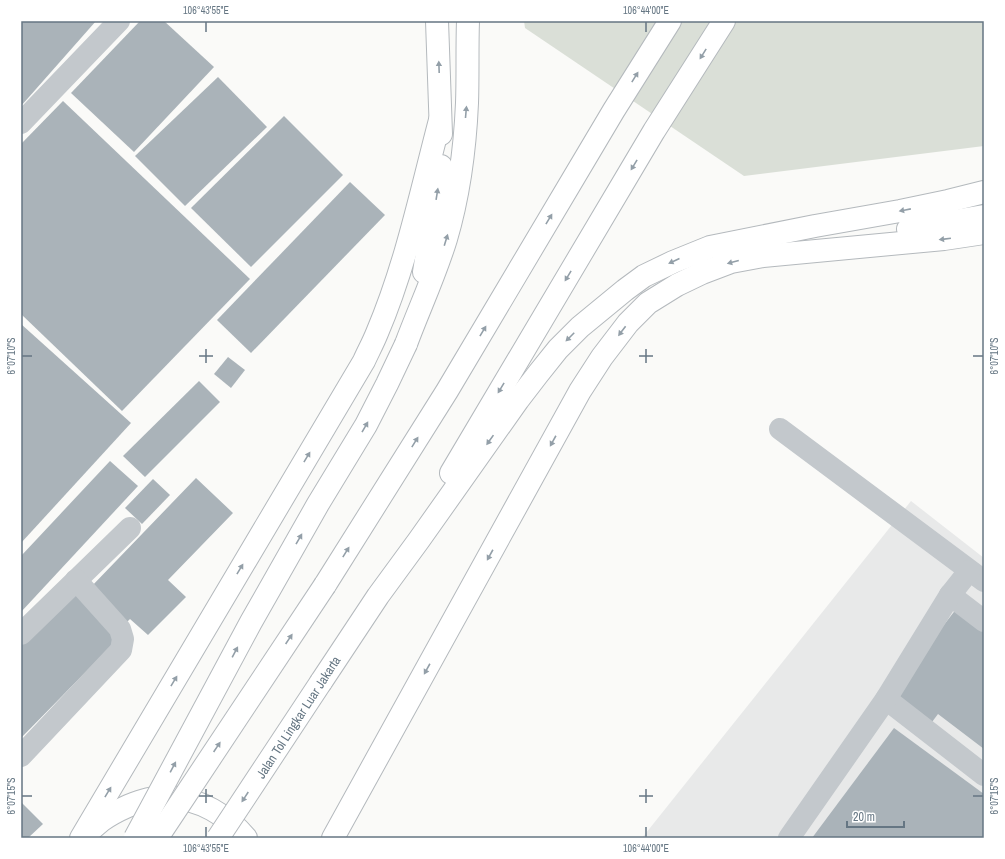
<svg xmlns="http://www.w3.org/2000/svg" width="1005" height="859" viewBox="0 0 1005 859" font-family="'Archivo Narrow',sans-serif">
<style>
.built{fill:#e8e9e9}
.green{fill:#dadfd7}
.building{fill:#aab3b9}
.lines{fill:none;stroke-linecap:round;stroke-linejoin:round}
.major-casing{stroke:#b5babe;stroke-width:24}
.highway-casing{stroke:#b4b9bd;stroke-width:24}
.minor{stroke:#c3c8cc;stroke-width:22}
.major{stroke:#fff;stroke-width:22}
.highway{stroke:#fff;stroke-width:22}
.highway-bridge-casing{stroke:#b4b9bd;stroke-width:24;stroke-linecap:butt}
.highway-bridge{stroke:#fff;stroke-width:22}
.oneway{fill:#939fa8}
.ticks{fill:none;stroke:#657683;stroke-width:1.5}
.labels{text-anchor:middle;stroke-width:4;stroke-linejoin:round;paint-order:stroke}
.street-label{font-size:13px;fill:#657683;stroke:#fff}
.neatline{fill:none;stroke:#657683;stroke-width:1.5}
.ticks-label{font-size:10px;text-anchor:middle;fill:#657683}
</style>
<rect width="100%" height="100%" fill="#fafaf8"/>
<path class="built" d="M911 501 984 558V838H642Z"/>
<path class="green" d="M524 21H984V146L744 176 525 28Z"/>
<g class="building">
<path d="M21 21H96L21 106Z"/>
<path d="M140 21H164L214 67 134 152 71 93Z"/>
<path d="M218 77 267 127 185 206 135 156Z"/>
<path d="M63 101 250 279 122 411 21 314V144Z"/>
<path d="M284 116 343 175 251 267 191 208Z"/>
<path d="M350 182 385 215 251 353 217 320Z"/>
<path d="M21 324 131 423 21 543Z"/>
<path d="M228 357 245 370 231 388 214 374Z"/>
<path d="M199 381 220 402 145 477 123 456Z"/>
<path d="M110 461 138 486 21 612V556Z"/>
<path d="M196 478 233 513 168 580 186 597 148 635 130 619 126 623 90 588Z"/>
<path d="M153 479 170 495 142 524 125 508Z"/>
<path d="M72 591 120 637 21 738V643Z"/>
<path d="M957 608 984 628V749L938 714 932 722 892 692Z"/>
<path d="M894 728 984 794V838H812Z"/>
<path d="M21 802 43 824 28 838H21Z"/>
</g>
<g class="lines">
<defs>
<path id="major" d="M83 837C89 831 95 826 101 821 109 815 119 810 128 806 141 801 155 796 170 797 200 799 227 815 246 838"/>
<g id="highway">
<path d="M437 21 441 134"/>
<path d="M908 229 984 216"/>
<path d="M424 272 441 166"/>
<path d="M406 344C419 309 435 275 446 239 459 195 465 149 467 103 468 76 467 48 468 21"/>
<path d="M451 473 654 131 724 21"/>
<path d="M325 585 447 391 614 110 670 21"/>
<path d="M321 682 378 596 419 540 518 400 538 374 558 349 580 327 625 290 644 276 673 262 710 247 815 226 900 211 948 201 984 192"/>
<path d="M81 838 364 361C368 352 373 343 377 333 406 265 421 192 440 120"/>
<path d="M333 838 580 391 602 357 628 323 648 303 677 285 702 273 731 262 763 256 944 239 984 233"/>
</g>
</defs>
<use href="#major" class="major-casing"/>
<use href="#highway" class="highway-casing"/>
<g class="minor">
<path d="M21 123 119 21"/>
<path d="M780 429 984 581"/>
<path d="M950 595 984 621"/>
<path d="M21 634 130 528"/>
<path d="M886 699 984 775"/>
<path d="M21 756 121 650 123 639 120 629 76 580"/>
<path d="M789 838 886 699 950 595 969 571"/>
</g>
<use href="#major" class="major"/>
<use href="#highway" class="highway"/>
<defs>
<g id="highway-bridge">
<path d="M135 838 251 622 318 504 366 425 387 384 406 344"/>
<path d="M157 838 325 585"/>
<path d="M218 838 321 682"/>
</g>
</defs>
<use href="#highway-bridge" class="highway-bridge-casing"/>
<use href="#highway-bridge" class="highway-bridge"/>
</g>
<defs><path id="oneway-solid" d="M-6-.8H1V-3.2L6.5 0L1 3.2V.8H-6Z"/></defs>
<g class="oneway">
<use href="#oneway-solid" transform="translate(703 54) rotate(122)"/>
<use href="#oneway-solid" transform="translate(439 67) rotate(-92)"/>
<use href="#oneway-solid" transform="translate(635 77) rotate(-58)"/>
<use href="#oneway-solid" transform="translate(466 112) rotate(-85)"/>
<use href="#oneway-solid" transform="translate(634 165) rotate(121)"/>
<use href="#oneway-solid" transform="translate(437 194) rotate(-81)"/>
<use href="#oneway-solid" transform="translate(905 210) rotate(169)"/>
<use href="#oneway-solid" transform="translate(549 219) rotate(-59)"/>
<use href="#oneway-solid" transform="translate(945 239) rotate(173)"/>
<use href="#oneway-solid" transform="translate(446 240) rotate(-73)"/>
<use href="#oneway-solid" transform="translate(674 261) rotate(156)"/>
<use href="#oneway-solid" transform="translate(733 262) rotate(165)"/>
<use href="#oneway-solid" transform="translate(568 276) rotate(121)"/>
<use href="#oneway-solid" transform="translate(483 331) rotate(-59)"/>
<use href="#oneway-solid" transform="translate(622 331) rotate(127)"/>
<use href="#oneway-solid" transform="translate(570 337) rotate(135)"/>
<use href="#oneway-solid" transform="translate(501 388) rotate(121)"/>
<use href="#oneway-solid" transform="translate(365 427) rotate(-60)"/>
<use href="#oneway-solid" transform="translate(490 440) rotate(125)"/>
<use href="#oneway-solid" transform="translate(553 441) rotate(119)"/>
<use href="#oneway-solid" transform="translate(415 442) rotate(-58)"/>
<use href="#oneway-solid" transform="translate(307 457) rotate(-59)"/>
<use href="#oneway-solid" transform="translate(299 539) rotate(-60)"/>
<use href="#oneway-solid" transform="translate(346 552) rotate(-58)"/>
<use href="#oneway-solid" transform="translate(490 555) rotate(119)"/>
<use href="#oneway-solid" transform="translate(240 569) rotate(-59)"/>
<use href="#oneway-solid" transform="translate(289 639) rotate(-56)"/>
<use href="#oneway-solid" transform="translate(235 652) rotate(-62)"/>
<use href="#oneway-solid" transform="translate(427 669) rotate(119)"/>
<use href="#oneway-solid" transform="translate(174 681) rotate(-59)"/>
<use href="#oneway-solid" transform="translate(217 747) rotate(-56)"/>
<use href="#oneway-solid" transform="translate(173 767) rotate(-62)"/>
<use href="#oneway-solid" transform="translate(108 792) rotate(-59)"/>
<use href="#oneway-solid" transform="translate(245 797) rotate(123)"/>
</g>
<path class="ticks" d="M206 22V32M646 22V32M206 349V363M646 349V363M22 356H32M199 356H213M639 356H653M973 356H983M206 789V803M646 789V803M22 796H32M199 796H213M639 796H653M973 796H983M206 827V837M646 827V837"/>
<g class="labels">
<g class="street-label">
<text transform="translate(298 717) rotate(-57)" y="5">Jalan Tol Lingkar Luar Jakarta</text>
</g>
</g>
<rect width="1005" height="859" fill="none" stroke="#ffffff" stroke-width="44"/>
<path d="M847 821v6h57v-6" fill="none" stroke="#657683" stroke-width="2"/>
<text x="853" y="821" font-size="12" fill="#657683" stroke="#ffffff" stroke-width="3" paint-order="stroke">20 m</text>
<rect x="22" y="22" width="961" height="815" class="neatline"/>
<g class="ticks-label">
<text x="206" y="14">106°43'55"E</text>
<text x="646" y="14">106°44'00"E</text>
<text transform="translate(11 356) rotate(-90)" y="4">6°07'10"S</text>
<text transform="translate(994 356) rotate(-90)" y="4">6°07'10"S</text>
<text transform="translate(11 796) rotate(-90)" y="4">6°07'15"S</text>
<text transform="translate(994 796) rotate(-90)" y="4">6°07'15"S</text>
<text x="206" y="852">106°43'55"E</text>
<text x="646" y="852">106°44'00"E</text>
</g>
</svg>
